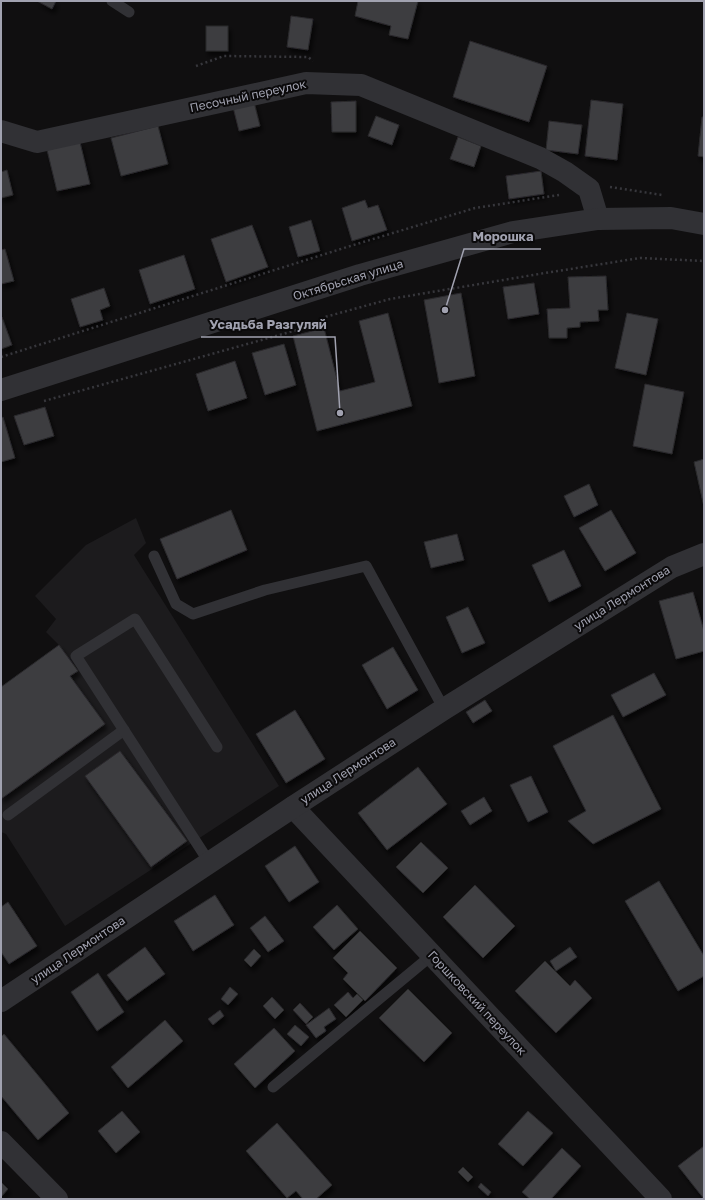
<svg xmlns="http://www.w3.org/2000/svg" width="705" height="1200" viewBox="0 0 705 1200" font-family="'Golos Text',sans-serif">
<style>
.built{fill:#1c1b1d}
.building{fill:#3c3c40;stroke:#2a292c;filter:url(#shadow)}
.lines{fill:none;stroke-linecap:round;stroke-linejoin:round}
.path{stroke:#37373c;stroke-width:2.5;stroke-dasharray:2 3;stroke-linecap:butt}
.service{stroke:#313135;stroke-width:11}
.minor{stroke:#313135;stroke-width:22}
.tertiary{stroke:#313135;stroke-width:22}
.labels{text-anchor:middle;stroke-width:4;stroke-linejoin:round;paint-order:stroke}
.street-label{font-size:12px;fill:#a1a2b0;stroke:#0b0a0b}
.leader{fill:none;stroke:#a1a2b0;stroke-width:1.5}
.callout-dot{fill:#a1a2b0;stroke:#0b0a0b;stroke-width:1.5}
.callout-label{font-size:13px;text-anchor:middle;font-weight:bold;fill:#a1a2b0;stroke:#0b0a0b;stroke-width:4;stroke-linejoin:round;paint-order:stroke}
</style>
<defs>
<filter id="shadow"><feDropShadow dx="2.5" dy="4.5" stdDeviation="2" flood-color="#0009"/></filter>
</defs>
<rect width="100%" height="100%" fill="#100f10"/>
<path class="built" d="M136 518 146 543 134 555 279 786 65 926 6 834 1 832V687L59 645 46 632 56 619 35 596 86 545Z"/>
<g class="building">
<path d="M37 1H56L52 9Z"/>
<path d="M358 1H418L408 39 389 35 391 26 355 16Z"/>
<path d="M291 16 313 19 308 50 287 47Z"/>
<rect x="206" y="26" width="22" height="25"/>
<path d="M470 41 547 66 529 122 453 97Z"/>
<path d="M591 100 623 104 617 160 585 156Z"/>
<path d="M356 101V132H332L331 102Z"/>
<path d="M254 102 260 126 239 131 233 107Z"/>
<path d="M376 116 399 125 392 145 368 136Z"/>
<path d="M702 117H704V157L698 156Z"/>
<path d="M549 121 582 125 578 154 546 150Z"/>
<path d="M158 126 168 164 121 176 111 138Z"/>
<path d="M458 137 481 146 474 167 450 159Z"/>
<path d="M80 142 90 184 57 191 47 150Z"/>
<path d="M7 170 13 195 1 198V172Z"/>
<path d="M541 171 544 194 509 199 506 176Z"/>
<path d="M365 200 368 208 378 205 387 230 352 241 342 208Z"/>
<path d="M311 220 320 251 298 257 289 227Z"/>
<path d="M252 225 268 267 226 282 211 239Z"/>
<path d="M5 249 14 281 1 284V250Z"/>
<path d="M184 255 195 289 150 304 139 270Z"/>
<path d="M606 276 608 310H598L599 321 580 322V327L567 328V338H549L547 309 570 308 568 277Z"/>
<path d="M534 283 539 314 508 319 503 287Z"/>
<path d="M104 288 110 306 100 310 103 320 80 327 71 299Z"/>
<path d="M461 293 475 376 439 383 424 300Z"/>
<path d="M388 313 412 406 317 431 293 336 324 328 340 391 375 382 359 321Z"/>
<path d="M627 313 658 319 646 375 615 368Z"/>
<path d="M1 317H2L12 345 1 349Z"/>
<path d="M284 344 296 385 265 395 252 353Z"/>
<path d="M235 361 247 398 208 411 196 374Z"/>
<path d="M645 384 684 392 672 454 633 446Z"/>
<path d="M45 407 54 436 24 445 14 416Z"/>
<path d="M3 417 15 458 1 462V418Z"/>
<path d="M704 459V507L694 462Z"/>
<path d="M589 484 598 505 574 517 564 496Z"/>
<path d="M231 510 247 550 177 579 160 539Z"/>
<path d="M611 510 636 553 605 571 579 528Z"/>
<path d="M457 534 464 560 431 568 424 542Z"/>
<path d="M564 550 581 586 549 602 532 565Z"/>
<path d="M693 592 704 631V651L676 659 659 601Z"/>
<path d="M468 607 485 643 462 653 446 617Z"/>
<path d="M59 645 78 671 70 676 105 724 1 799V687Z"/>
<path d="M393 647 418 690 387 709 362 665Z"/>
<path d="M654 673 666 695 623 717 611 695Z"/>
<path d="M485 700 492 711 473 723 466 712Z"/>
<path d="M295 710 325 759 286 783 256 734Z"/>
<path d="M613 715 661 809 593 844 568 821 586 811 553 746Z"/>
<path d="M120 751 187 841 151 867 85 776Z"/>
<path d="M418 767 447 804 387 850 358 813Z"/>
<path d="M531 776 548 812 528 822 510 785Z"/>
<path d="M484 797 492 811 470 825 461 811Z"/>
<path d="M421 842 448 868 423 893 396 867Z"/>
<path d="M295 846 319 882 289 902 265 866Z"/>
<path d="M659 881 704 956V976L678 991 625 901Z"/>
<path d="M475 885 515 926 483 958 443 917Z"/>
<path d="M215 895 234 925 193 951 174 921Z"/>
<path d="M8 902 37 946 9 964 1 952V907Z"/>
<path d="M337 905 358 929 334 950 313 927Z"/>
<path d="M265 916 284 941 268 952 250 928Z"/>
<path d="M360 931 397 968 365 1001 343 979 348 973 333 958Z"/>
<path d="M145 947 165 974 127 1001 107 975Z"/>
<path d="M570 947 577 957 556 971 550 961Z"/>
<path d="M254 949 261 956 251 967 244 960Z"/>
<path d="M545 961 570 986 575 980 592 998 556 1033 515 991Z"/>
<path d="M98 973 124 1012 97 1031 71 992Z"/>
<path d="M230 987 238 994 228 1005 221 999Z"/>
<path d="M408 989 452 1033 424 1062 379 1018Z"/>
<path d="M348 992 353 998 357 994 363 1000 346 1017 334 1005Z"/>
<path d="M272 997 284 1010 275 1019 263 1006Z"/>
<path d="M300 1003 313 1017 306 1024 293 1010Z"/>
<path d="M329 1008 336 1019 324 1027 326 1031 316 1038 306 1025Z"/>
<path d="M220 1010 224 1016 213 1025 208 1019Z"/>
<path d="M165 1020 183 1041 128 1088 111 1067Z"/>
<path d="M295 1025 309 1037 301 1046 287 1034Z"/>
<path d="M274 1028 295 1051 255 1088 234 1064Z"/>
<path d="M4 1034 69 1113 38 1140 1 1096V1037Z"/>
<path d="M122 1111 140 1132 116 1153 98 1131Z"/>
<path d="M528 1111 553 1133 523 1166 498 1144Z"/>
<path d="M277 1123 332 1185 316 1199H303L296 1191 287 1198 246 1151Z"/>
<path d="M704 1146V1199L678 1166Z"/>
<path d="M562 1148 581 1166 551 1199H530L522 1192Z"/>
<path d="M463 1167 473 1177 468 1182 458 1172Z"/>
<path d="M1 1182 8 1189 1 1197Z"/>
<path d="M481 1183 491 1192 488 1196 478 1187Z"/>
</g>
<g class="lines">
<g class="path">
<path d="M196 66 224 56 308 57 313 61"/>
<path d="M610 187 662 195"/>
<path d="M1 357 347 247 475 208 559 195"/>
<path d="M44 401 315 325 325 317 390 299 545 273 640 258 704 261"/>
</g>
<g class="service">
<path d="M112 1 129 12"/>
<path d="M154 556 176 604 193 614 265 590 366 566 444 709"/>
<path d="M8 815 124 730"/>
<path d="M209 862 76 656 135 619 217 747"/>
<path d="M273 1087 432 955"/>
</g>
<g class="minor">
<path d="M1 131 37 142 306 83 361 85 540 158 565 172 589 189 598 219"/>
<path d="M293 807 661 1199"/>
<path d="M1 1001 293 807 444 709 672 567 704 554"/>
<path d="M1 1142 57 1199"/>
</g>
<path class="tertiary" d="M1 390 360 275 513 232 598 219 671 218 704 224"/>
</g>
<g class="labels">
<g class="street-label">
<text transform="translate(248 96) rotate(-12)" y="4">Песочный переулок</text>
<text transform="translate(348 280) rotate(-17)" y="4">Октябрьская улица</text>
<text transform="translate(622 598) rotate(-32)" y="4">улица Лермонтова</text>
<text transform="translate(348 771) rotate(-33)" y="4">улица Лермонтова</text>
<text transform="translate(78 950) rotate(-34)" y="4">улица Лермонтова</text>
<text transform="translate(477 1003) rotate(47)" y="4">Горшковский переулок</text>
</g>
</g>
<path class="leader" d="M445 310L464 249H541M340 413L335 337H201"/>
<g class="callout-dot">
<circle cx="445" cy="310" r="4"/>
<circle cx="340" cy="413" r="4"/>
</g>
<g class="callout-label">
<text x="503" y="241">Морошка</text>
<text x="268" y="329">Усадьба Разгуляй</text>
</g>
<rect width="705" height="1200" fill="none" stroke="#a1a2b0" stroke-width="4"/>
</svg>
